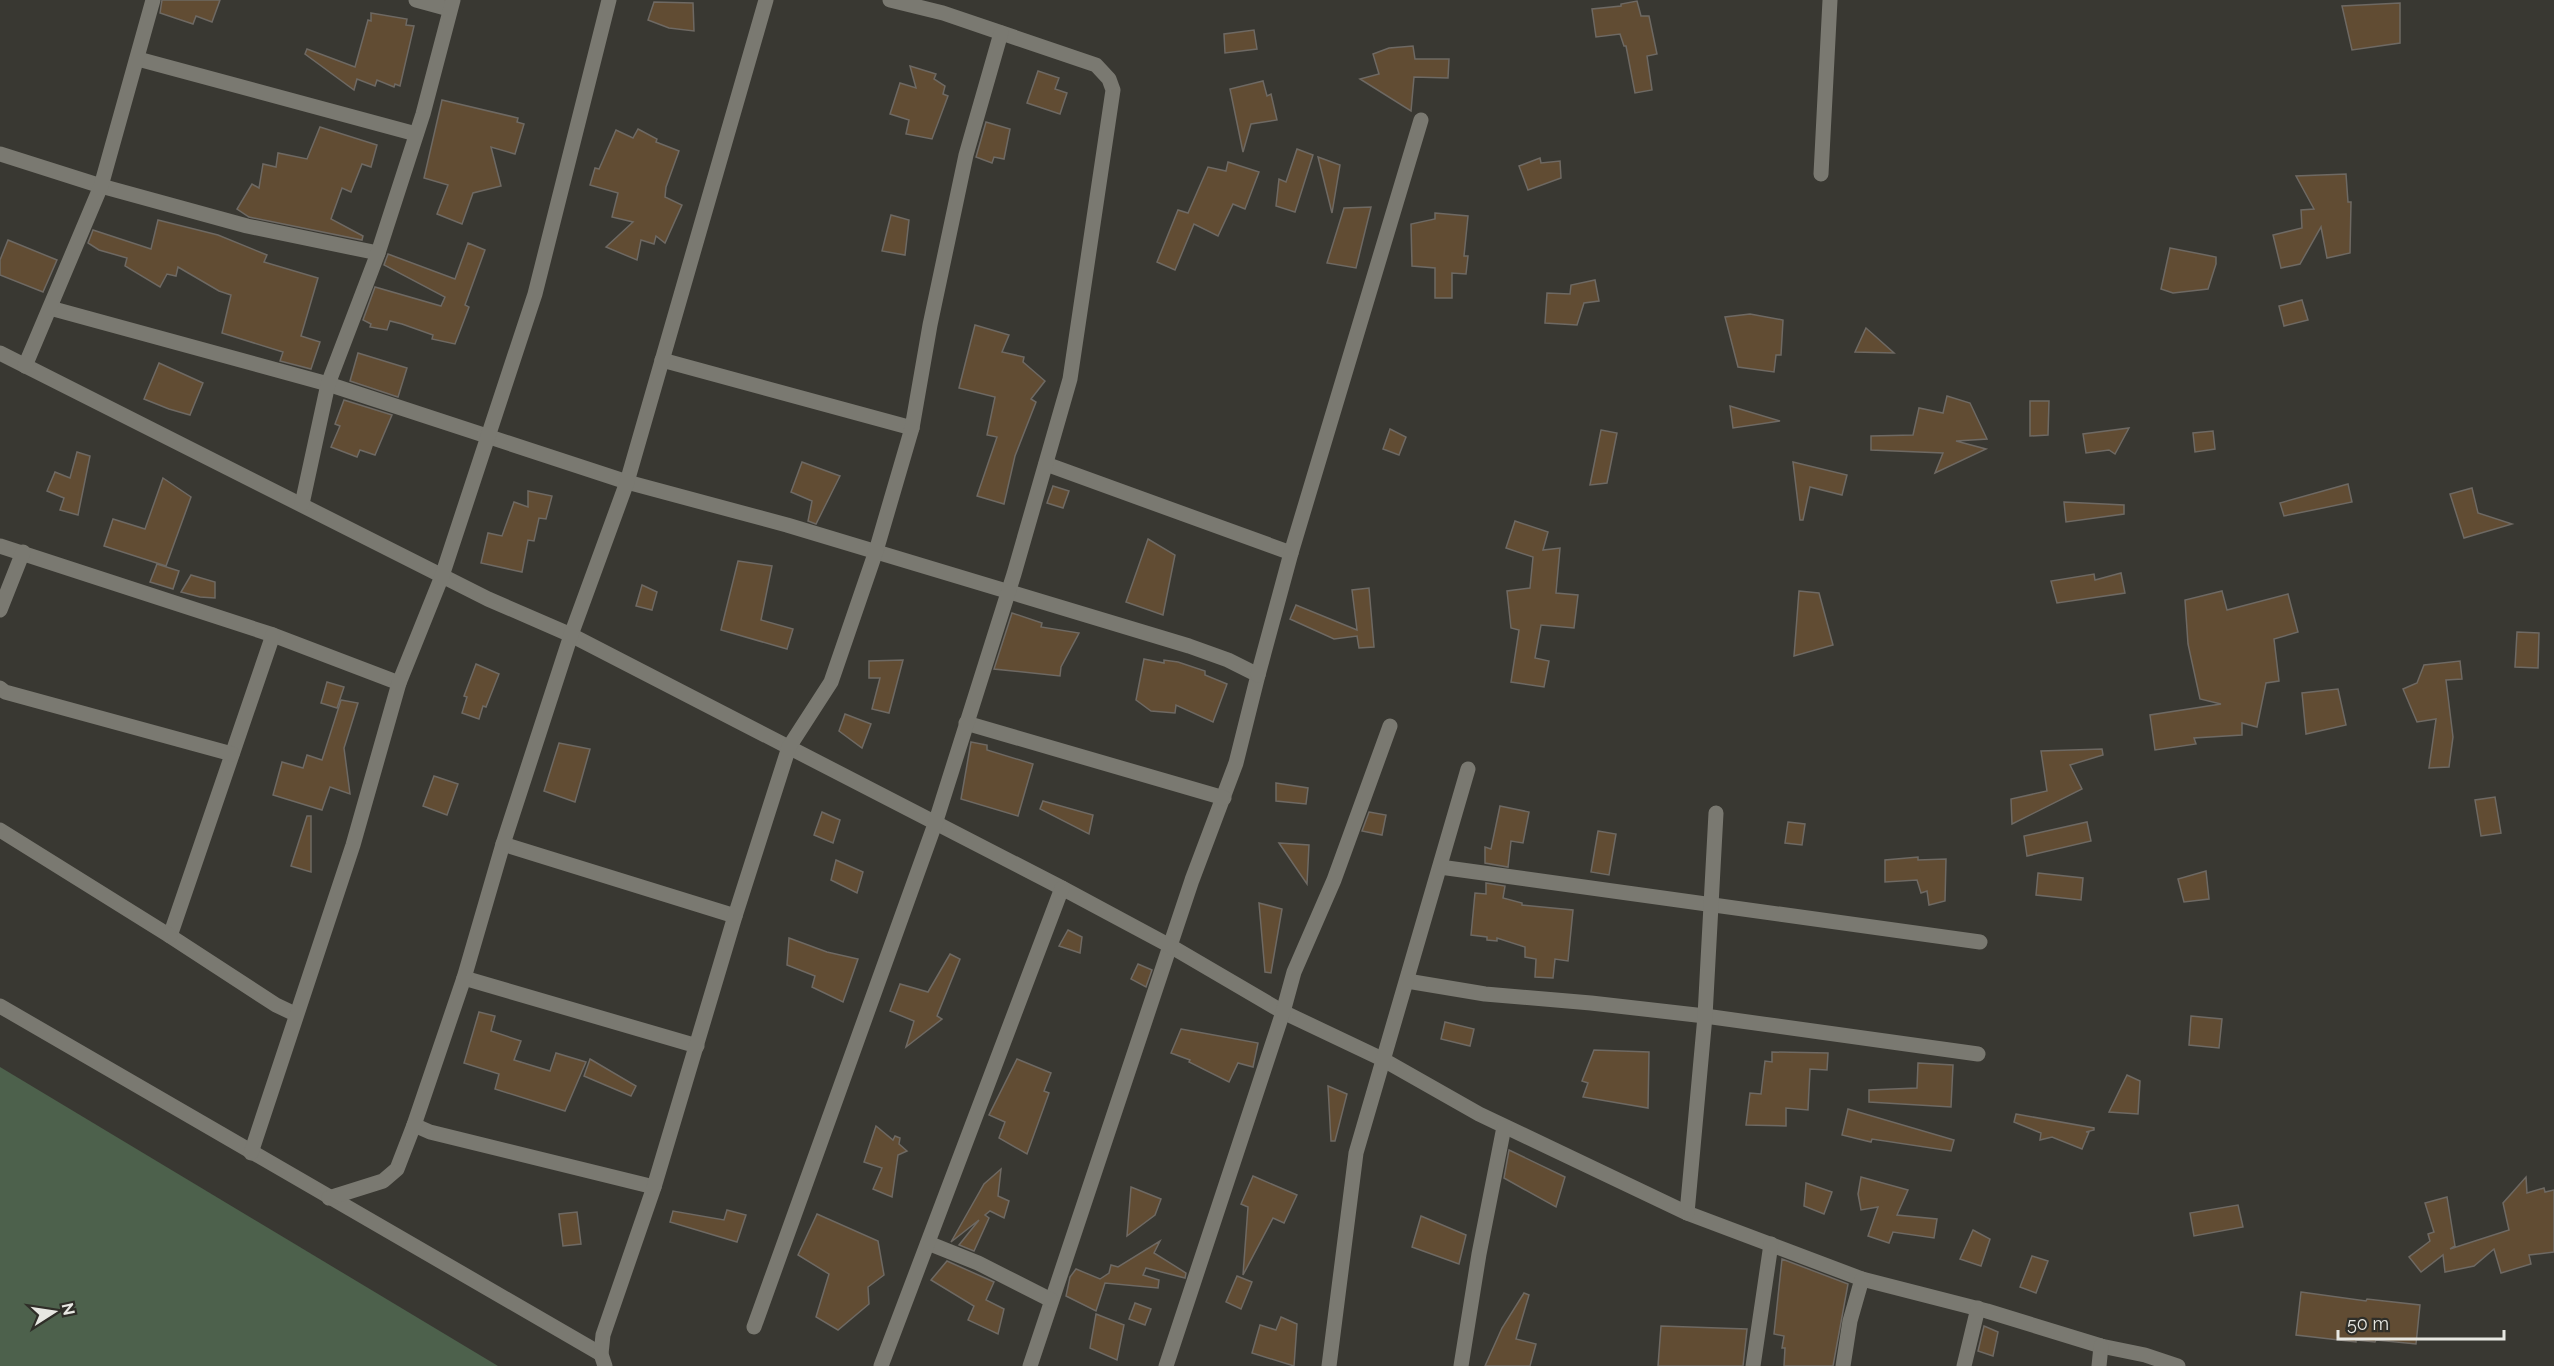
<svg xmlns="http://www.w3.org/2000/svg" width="2554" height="1366" viewBox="0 0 2554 1366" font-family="Raleway,sans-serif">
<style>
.green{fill:#4d614c}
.building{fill:#614c33;stroke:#6e6963;stroke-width:1.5}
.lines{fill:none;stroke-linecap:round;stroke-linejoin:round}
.minor{stroke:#7a7971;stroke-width:15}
</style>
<rect width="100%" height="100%" fill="#393832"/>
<path class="green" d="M0 1067 498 1366H0Z"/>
<g class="building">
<path d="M162 0H220L212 22 196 16 193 24 160 13Z"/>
<path d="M1637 1 1641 16H1649L1657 54 1647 56 1652 90 1635 93 1626 46H1624L1620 34 1596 37 1592 9 1621 6V4Z"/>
<path d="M654 2 693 3 694 31 669 28 648 20Z"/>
<path d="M2400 3V43L2352 50 2342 6Z"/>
<path d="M371 13 407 19 406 25 414 26 400 86 395 84 394 87 377 80 375 86 357 79 354 90 305 54 307 49 355 67 368 20 371 21Z"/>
<path d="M1254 30 1257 49 1225 53 1224 34Z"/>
<path d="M1413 46 1415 59H1449L1448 78 1414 77 1411 111 1360 79 1379 74 1373 54 1389 48Z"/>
<path d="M910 66 936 74 934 79 945 86 943 94 948 96 932 139 906 134 909 120 890 114 900 83 916 88Z"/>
<path d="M1038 71 1059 78 1055 89 1067 93 1060 114 1027 103Z"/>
<path d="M1263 81 1267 96 1271 94 1277 120 1251 124 1243 152 1230 89Z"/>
<path d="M442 100 518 118 517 122 524 124 515 154 491 147 501 186 473 193 462 224 437 214 448 185 424 178Z"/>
<path d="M986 122 1010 129 1004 159 994 157 992 163 976 157Z"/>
<path d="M320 127 377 145 371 167 362 164 351 192 342 188 331 219 363 236 362 240 249 217 237 209 252 184 259 188 263 164 276 167 278 153 307 159Z"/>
<path d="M638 129 657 139 656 142 679 151 666 187 665 197 682 205 665 243 656 236 654 244 641 240 637 260 606 247 633 222 612 217 618 193 590 185 595 168 599 169 616 130 633 138Z"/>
<path d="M1297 149 1313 155 1295 212 1276 206 1279 179 1286 182Z"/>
<path d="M1318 157 1340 165 1332 213Z"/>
<path d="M1540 158 1541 163 1560 161 1561 178 1528 190 1519 166Z"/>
<path d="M1228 162 1259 172 1245 209 1233 204 1218 236 1194 224 1175 270 1157 262 1178 210 1188 213 1208 167 1226 171Z"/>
<path d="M2346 174 2348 202H2351L2350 253 2327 258 2321 227 2300 264 2281 268 2273 235 2302 228 2301 210 2314 209 2296 176Z"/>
<path d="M1371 207 1356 268 1327 263 1344 208Z"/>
<path d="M1435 213 1468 216 1464 256H1468L1466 274 1452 273V298H1435V268L1412 266 1411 224 1435 219Z"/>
<path d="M891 215 909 220 905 255 882 251Z"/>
<path d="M158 220 218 235 267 255 264 262 318 278 301 336 320 342 311 369 280 361 283 352 222 333 231 295 219 291 178 267 176 276 167 274 160 287 125 266 127 258 99 250 88 243 93 230 151 249Z"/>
<path d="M8 240 57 260 43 292 0 275V260Z"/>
<path d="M468 243 485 250 465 305 469 307 455 344 432 339 433 335 402 324 390 321 387 330 370 327 371 324 363 320 375 287 441 306 445 297 384 265 388 254 455 279Z"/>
<path d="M2170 248 2216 257V264L2208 289 2173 293 2161 289Z"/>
<path d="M1595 280 1599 301 1584 303 1577 325 1545 323 1547 293 1570 294 1571 285Z"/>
<path d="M2302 300 2308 320 2284 326 2279 306Z"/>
<path d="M1750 314 1783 320 1781 355H1776L1774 372 1738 367 1725 317Z"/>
<path d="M975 325 1009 335 1002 352 1024 357 1023 362 1045 381 1031 399 1036 402 1015 456 1004 504 977 496 997 437 987 435 995 397 959 388Z"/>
<path d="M1866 328 1894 353 1855 352Z"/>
<path d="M358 353 407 368 398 397 350 381Z"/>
<path d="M159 363 203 383 190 415 169 409 144 399Z"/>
<path d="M1947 396 1970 403 1987 439 1956 441 1986 449 1935 473 1943 453 1871 450V436L1913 435 1919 408 1943 413Z"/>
<path d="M344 400 392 415 375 455 360 450 357 457 331 447 340 426 335 424Z"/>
<path d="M2030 401H2049L2048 435 2030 436Z"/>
<path d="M1730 406 1780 421 1733 428Z"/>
<path d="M2129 428 2115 454 2109 450 2086 453 2083 434Z"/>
<path d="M1390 429 1406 437 1399 455 1383 449Z"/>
<path d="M1601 430 1617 433 1607 483 1590 485Z"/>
<path d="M2213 431 2215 449 2195 452 2193 433Z"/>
<path d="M77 452 90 456 78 515 60 510 64 498 47 491 55 472 70 478Z"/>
<path d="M802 462 840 476 816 524 808 521 812 501 791 492Z"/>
<path d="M1793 462 1847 475 1842 495 1810 487 1803 520H1800Z"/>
<path d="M163 478 191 497 166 566 104 546 113 519 145 529Z"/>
<path d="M2348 484 2352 502 2284 516 2280 503Z"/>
<path d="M1053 486 1069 491 1063 508 1047 503Z"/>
<path d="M2472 488 2478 513 2512 524 2464 538 2450 494Z"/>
<path d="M528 491 552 496 546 519 539 518 534 541 528 540 522 572 481 563 488 533 502 536 514 502 528 507Z"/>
<path d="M2064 502 2124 505V514L2066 522Z"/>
<path d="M1515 521 1548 532 1543 550 1560 548 1556 593 1578 595 1574 628 1541 625 1535 658 1549 661 1544 687 1511 682 1519 630 1511 628 1507 591 1530 588 1533 557 1506 548Z"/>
<path d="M1148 539 1175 555 1163 615 1126 602Z"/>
<path d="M738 561 772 566 761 620 793 629 787 649 721 630Z"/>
<path d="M157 564 179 571 173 589 150 582Z"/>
<path d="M2121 573 2125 593 2057 603 2051 581 2094 574 2095 580Z"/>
<path d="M191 575 215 582V598L200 597 181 592Z"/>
<path d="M642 585 657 592 652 610 636 606Z"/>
<path d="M1369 588 1374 647 1359 648 1357 636 1334 639 1290 619 1296 605 1357 630 1352 590Z"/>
<path d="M1799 591 1819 593 1833 645 1794 656Z"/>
<path d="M2222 591 2227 610 2288 594 2298 632 2274 639 2279 681 2266 683 2257 727 2242 723V735L2194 738 2196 744 2155 750 2150 715 2221 704 2200 699 2188 644 2185 600Z"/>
<path d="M1012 613 1042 623 1041 627 1079 633 1061 667 1060 676 994 669Z"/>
<path d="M2517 632 2539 633 2538 668 2515 667Z"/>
<path d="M1144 659 1164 663V660L1178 662 1205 671V675L1227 684 1213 722 1176 705 1175 713 1151 711 1136 700Z"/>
<path d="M903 660 889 713 872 709 880 678H869V661Z"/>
<path d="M2460 661 2462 679 2446 680 2453 737 2449 767 2429 768 2436 719 2417 722 2403 689 2417 683 2424 665Z"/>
<path d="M476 664 499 674 486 707 483 706 479 719 462 713 467 697 464 696Z"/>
<path d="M327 682 344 687 337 708 321 703Z"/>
<path d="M2338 689 2346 725 2306 734 2302 693Z"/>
<path d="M341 700 358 703 344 748 350 794 330 787 322 810 273 795 282 762 303 768 307 755 322 760Z"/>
<path d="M845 714 871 724 862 748 839 731Z"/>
<path d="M971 742 987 745V750L1033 764 1018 816 961 799Z"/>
<path d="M559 743 590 749 575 802 544 791Z"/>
<path d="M2102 749 2103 755 2070 765 2082 789 2012 824 2011 799 2047 791 2041 751Z"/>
<path d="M434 776 458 784 447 815 423 806Z"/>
<path d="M1276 783 1308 788 1306 804 1276 801Z"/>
<path d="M2495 797 2501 833 2481 836 2475 800Z"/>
<path d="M1043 801 1093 815 1089 834 1040 809Z"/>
<path d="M1500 806 1529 812 1523 843 1511 841 1508 867 1485 863V847L1491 849Z"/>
<path d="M822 812 840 820 833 843 814 835Z"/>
<path d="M1369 812 1386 815 1382 835 1362 831Z"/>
<path d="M307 816H311V872L291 866Z"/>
<path d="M1788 822 1805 824 1802 845 1785 843Z"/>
<path d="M2087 822 2091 841 2027 856 2024 836Z"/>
<path d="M1598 831 1616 834 1609 875 1591 872Z"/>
<path d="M1279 843 1309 845 1307 884Z"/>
<path d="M1918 857V860L1946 859 1945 901 1929 905 1927 891 1921 893 1917 880 1885 882V860Z"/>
<path d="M836 860 863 872 857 893 831 880Z"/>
<path d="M2206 871 2209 899 2184 902 2178 879Z"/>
<path d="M2038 873 2083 878 2081 900 2036 895Z"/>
<path d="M1486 883 1505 886 1503 898 1522 903V905L1573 910 1568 961 1555 959 1553 978 1535 977 1536 959 1525 957V947L1497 938V941L1487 940V937L1471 935 1475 893 1486 894Z"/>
<path d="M1259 903 1282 909 1271 973 1265 972Z"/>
<path d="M1068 930 1082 937 1080 953 1059 946Z"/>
<path d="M789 938 827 952 858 959 843 1002 812 987 815 976 787 965Z"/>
<path d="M950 954 960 959 937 1016 942 1019 906 1047 914 1021 890 1011 900 984 928 992Z"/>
<path d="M1138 964 1152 970 1146 987 1131 979Z"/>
<path d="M479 1012 495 1016 491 1031 521 1041 514 1060 550 1071 556 1053 586 1062 565 1111 495 1089 499 1074 464 1063Z"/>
<path d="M2191 1016 2222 1019 2219 1048 2189 1045Z"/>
<path d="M1445 1022 1474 1029 1470 1046 1441 1039Z"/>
<path d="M1181 1029 1258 1043 1253 1067 1238 1063 1229 1082 1189 1062 1190 1060 1171 1053Z"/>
<path d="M1594 1050 1649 1052 1648 1108 1583 1097 1588 1083 1582 1081Z"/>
<path d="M1772 1052 1828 1053 1827 1070 1810 1069 1808 1110 1786 1108V1126L1746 1125 1750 1093 1761 1094 1765 1061 1772 1062Z"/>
<path d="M590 1059 636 1086 631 1096 584 1076Z"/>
<path d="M1017 1059 1051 1073 1044 1091 1049 1093 1027 1154 999 1138 1005 1122 989 1115Z"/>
<path d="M1918 1063 1953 1065 1951 1107 1869 1102V1090L1917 1088Z"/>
<path d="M2127 1075 2140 1081 2138 1114 2109 1112Z"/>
<path d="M1328 1086 1347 1094 1335 1141H1331Z"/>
<path d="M1848 1109 1954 1140 1951 1151 1872 1139 1871 1142 1842 1135Z"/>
<path d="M2016 1114 2094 1128V1130L2086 1132H2089L2082 1149 2052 1137 2040 1140 2041 1133 2014 1122Z"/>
<path d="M876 1126 893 1140 895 1136 900 1138 899 1144 907 1151 898 1155 892 1197 873 1189 882 1168 864 1162Z"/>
<path d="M1509 1150 1565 1177 1556 1207 1504 1178Z"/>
<path d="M1001 1169 998 1196 1009 1201 1004 1218 990 1211 985 1215 989 1218 974 1251 959 1245 979 1220 951 1242 984 1184Z"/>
<path d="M1253 1176 1297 1195 1284 1223 1273 1218 1243 1275 1248 1207 1241 1204Z"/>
<path d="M1861 1177 1908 1190 1897 1215 1937 1219 1934 1238 1893 1232 1889 1243 1868 1236 1878 1207 1861 1210 1858 1194Z"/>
<path d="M2526 1177 2527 1193 2544 1188 2545 1192 2554 1190V1252L2529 1255 2531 1264 2501 1273 2494 1249 2474 1266 2445 1272 2443 1255 2421 1272 2409 1257 2430 1241 2428 1234 2434 1232 2425 1203 2447 1197 2455 1246 2450 1249 2509 1230 2503 1203Z"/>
<path d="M1806 1183 1832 1192 1824 1214 1804 1206Z"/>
<path d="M1131 1187 1161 1199 1155 1215 1127 1236Z"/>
<path d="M2238 1205 2243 1227 2194 1236 2190 1213Z"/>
<path d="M727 1210 746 1215 737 1242 670 1222 673 1211 724 1220Z"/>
<path d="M577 1212 581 1244 563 1246 559 1214Z"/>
<path d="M817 1214 878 1241 884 1275 868 1287 869 1304 838 1330 816 1317 829 1274 798 1255Z"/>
<path d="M1421 1216 1466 1235 1459 1264 1412 1247Z"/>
<path d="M1973 1230 1990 1239 1981 1266 1960 1259Z"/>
<path d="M1160 1241 1154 1253 1186 1273 1185 1278 1146 1268 1143 1275 1159 1280 1158 1288 1105 1283 1096 1311 1066 1296 1070 1277 1076 1269 1100 1279 1109 1273 1111 1265 1118 1267Z"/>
<path d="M2032 1256 2048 1261 2036 1293 2020 1287Z"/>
<path d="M1782 1259 1848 1284 1833 1366H1784L1785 1348H1782L1784 1336 1774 1334Z"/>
<path d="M947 1261 994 1282 986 1300 1004 1309 998 1334 968 1320 974 1306 931 1280Z"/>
<path d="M1237 1276 1252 1282 1241 1309 1226 1302Z"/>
<path d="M2301 1292 2366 1301 2367 1299 2420 1305 2416 1344 2376 1340 2375 1342 2356 1340V1342L2296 1335Z"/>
<path d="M1524 1293 1529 1295 1516 1339 1536 1344 1530 1366H1485L1502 1328Z"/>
<path d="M1135 1303 1151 1309 1145 1325 1129 1319Z"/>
<path d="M1096 1314 1124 1325 1117 1360 1090 1348Z"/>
<path d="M1281 1317 1297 1324 1294 1366 1252 1353 1260 1325 1276 1330Z"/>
<path d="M1661 1326 1747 1329 1743 1366H1658Z"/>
<path d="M1984 1326 1998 1332 1993 1356 1978 1351Z"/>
</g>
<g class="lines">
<g class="minor">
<path d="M416 0 449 9"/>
<path d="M138 59 416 134"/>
<path d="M0 154 101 186 247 226 378 253"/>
<path d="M1821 174 1830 0"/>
<path d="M50 308 328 384 627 482 787 525 1189 646 1228 660 1258 675 1236 763 1192 880 1030 1366"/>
<path d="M0 353 488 599 571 635 1062 888 1172 947 1283 1012 1382 1059 1479 1114 1687 1213 1862 1279 1987 1311 2101 1346 2145 1355 2178 1366"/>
<path d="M662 360 912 428"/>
<path d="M25 366 101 186 153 0"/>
<path d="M1046 464 1291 553"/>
<path d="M302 504 328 384 378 253 423 114 453 0"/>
<path d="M0 546 273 635 399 683"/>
<path d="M0 610 23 552"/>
<path d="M273 635 170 936 276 1005 295 1014"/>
<path d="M1258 675 1291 553 1421 120"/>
<path d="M0 688 5 692 232 754"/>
<path d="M966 723 1224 798"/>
<path d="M0 830 170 936"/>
<path d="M503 844 735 916"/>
<path d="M1440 867 1980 942"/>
<path d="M464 978 697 1046"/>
<path d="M1407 981 1485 994 1591 1003 1705 1016 1978 1054"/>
<path d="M0 1006 601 1354"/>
<path d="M414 1125 430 1132 654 1187"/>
<path d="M251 1153 353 845 399 683 442 576 535 294 609 0"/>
<path d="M329 1198 383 1181 397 1169 414 1125 464 978 503 844 571 635 627 482 766 0"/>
<path d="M1687 1213 1705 1016 1716 813"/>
<path d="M928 1243 978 1263 1051 1300"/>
<path d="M754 1327 935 824 1014 574 1070 379 1113 90 1109 79 1096 65 943 13 890 0"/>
<path d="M605 1366 601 1354 603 1335 654 1187 735 916 789 747 831 682 876 551 912 428 930 325 966 155 1001 33"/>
<path d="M881 1366 1062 888"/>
<path d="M1166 1366 1283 1012 1294 972 1334 880 1390 726"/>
<path d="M1329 1366 1356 1153 1468 769"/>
<path d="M1461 1366 1479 1254 1504 1127"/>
<path d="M1753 1366 1771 1244"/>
<path d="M1843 1366 1850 1321 1862 1279"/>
<path d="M1964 1366 1978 1308"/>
<path d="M2099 1366 2101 1346"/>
</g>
</g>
<g transform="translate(54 1312) rotate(78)" stroke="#2f2e28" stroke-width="4.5" paint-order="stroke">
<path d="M0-4.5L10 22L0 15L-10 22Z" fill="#e7e7e2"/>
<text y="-9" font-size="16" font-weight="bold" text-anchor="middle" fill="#e7e7e2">N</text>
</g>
<path d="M2338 1330v9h166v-9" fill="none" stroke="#e7e7e2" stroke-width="3"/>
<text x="2347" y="1330" font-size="18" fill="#e7e7e2" stroke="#2f2e28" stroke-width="4.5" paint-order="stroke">50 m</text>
</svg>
